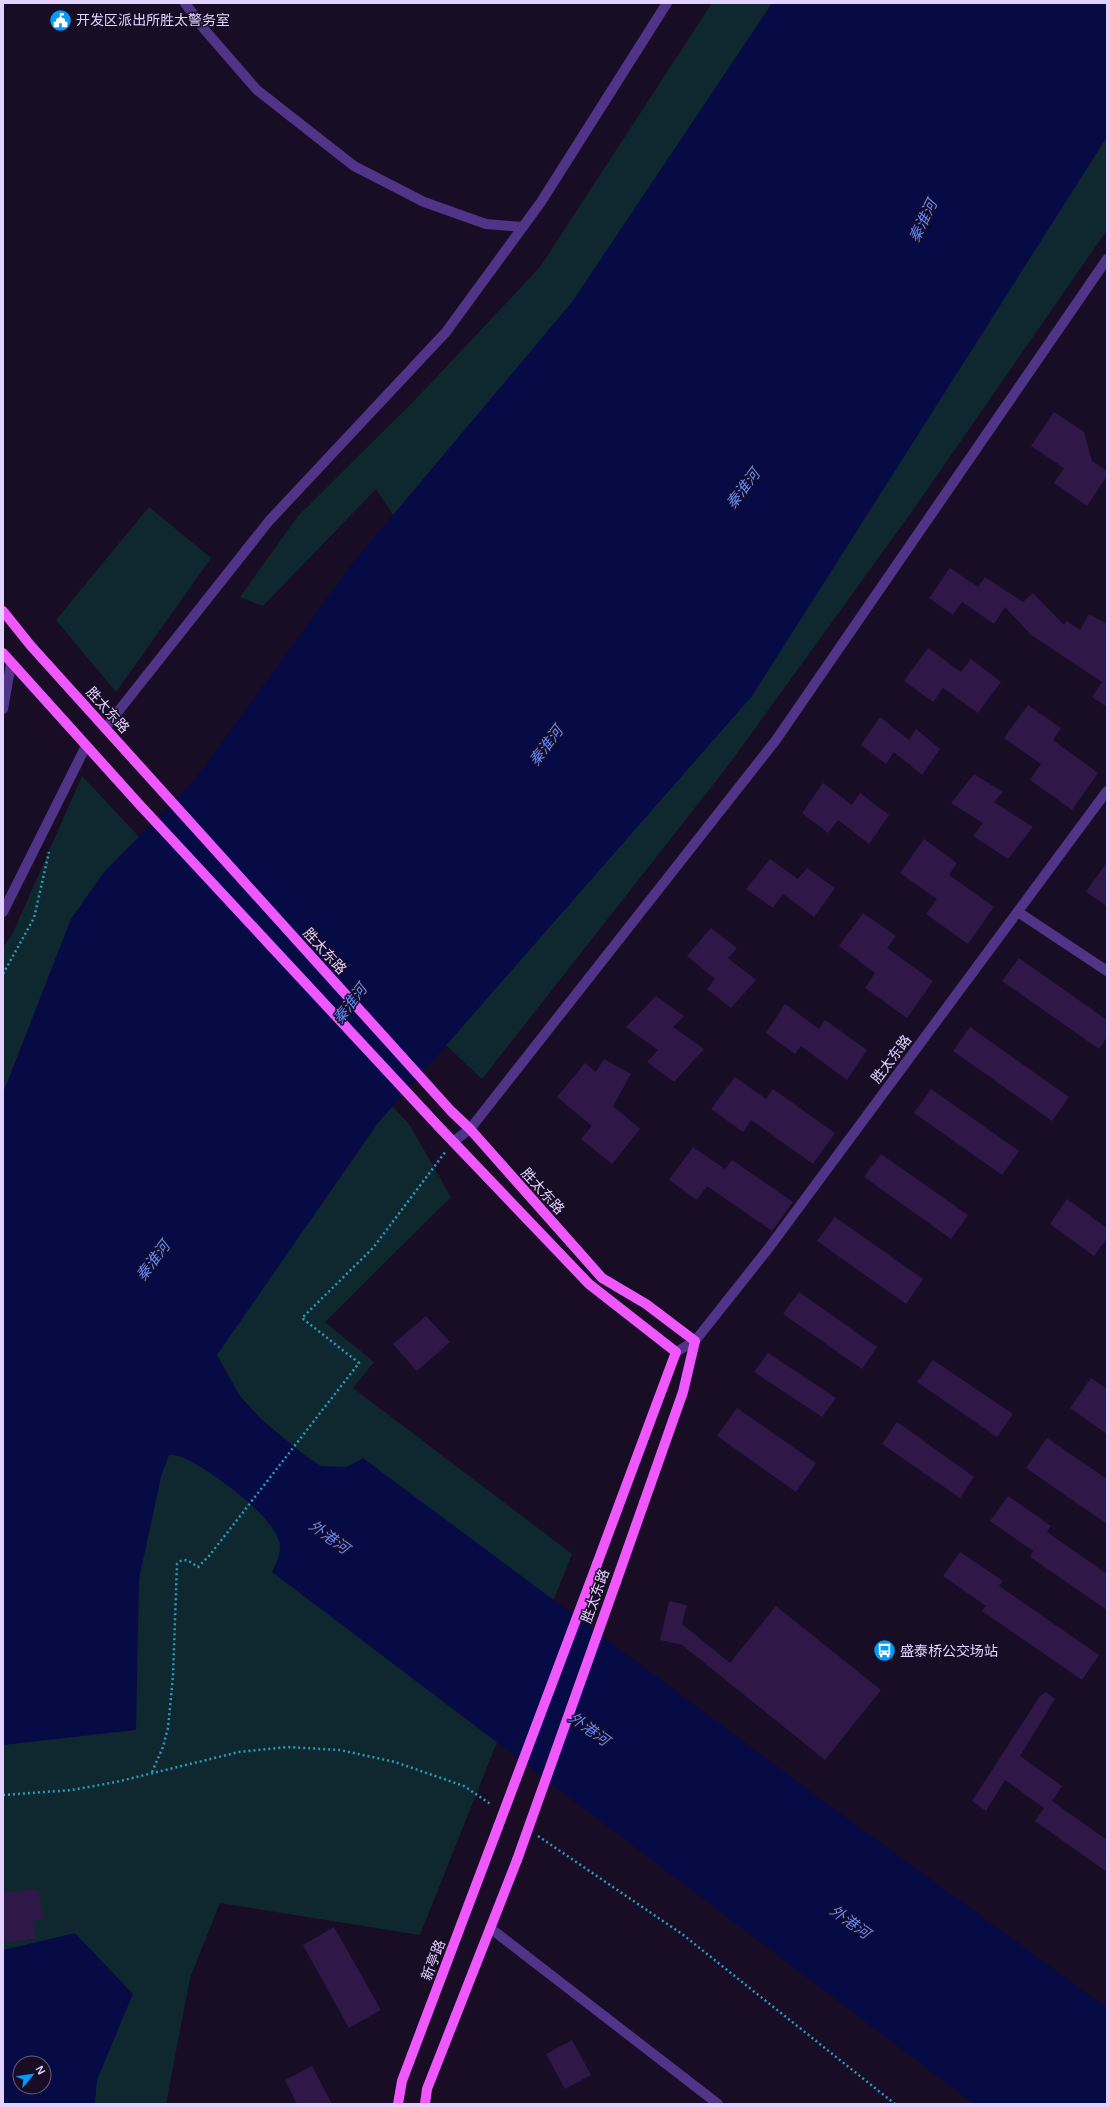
<svg xmlns="http://www.w3.org/2000/svg" width="1110" height="2107" viewBox="0 0 1110 2107" font-family="Arial,'Noto Sans SC',sans-serif">
<style>
.green{fill:#0f282f;fill-rule:evenodd}
.water{fill:#060b45;fill-rule:evenodd}
.building{fill:#2f1747}
.lines{fill:none;stroke-linecap:round;stroke-linejoin:round}
.path{stroke:#269cbe;stroke-width:2.5;stroke-dasharray:2 3;stroke-linecap:butt}
.minor{stroke:#4f3487;stroke-width:10}
.major{stroke:#f058ff;stroke-width:10}
.major-bridge{stroke:#f058ff;stroke-width:10}
.labels{text-anchor:middle;stroke-width:3;stroke-linejoin:round;paint-order:stroke}
.poi-label{font-size:14px;fill:#e3d1ff;stroke:#180d25;text-anchor:start}
.street-label{font-size:14px;fill:#e3d1ff;stroke:#180d25}
.water-label{font-size:15px;font-style:italic;fill:#5f88ff;stroke:#180d25}
</style>
<rect width="100%" height="100%" fill="#180d25"/>
<g class="green">
<path d="M712 3H1107V230L913 510 727 767 482 1079 434 1034 602 826 376 489 263 606 240 597 298 516 415 400 540 267Z"/>
<path d="M149 507 211 558 116 692 56 620Z"/>
<path d="M82 776 409 1124 451 1197 325 1322 374 1362 353 1388 572 1554 420 1935 220 1903 190 1978 166 2104H3V947L12 935ZM20 2063H44V2087H20Z"/>
</g>
<g class="water">
<path d="M772 3H1107V137L752 696 378 1123 217 1355 240 1396 261 1419 303 1454 321 1466 347 1467 363 1458 822 1800 1107 2008V2104H974L272 1572C276 1564 280 1555 280 1546 278 1518 209 1469 184 1458 180 1456 174 1455 169 1455L161 1477 139 1579 136 1730 3 1745V1093L71 919 104 872 193 782 351 565 572 302Z"/>
<path d="M75 1933 133 1994 97 2080 95 2104H3V1950ZM20 2063H44V2087H20Z"/>
</g>
<g class="building">
<path d="M1054 412 1084 432 1092 461 1107 471V476L1087 506 1054 483 1064 468 1031 446Z"/>
<path d="M950 568 978 587 985 577 1023 602 1033 593 1064 625 1067 621 1080 630 1089 614 1107 624V707L1092 697 1102 682 1031 635 1005 607 994 624 962 602 953 615 929 598Z"/>
<path d="M928 648 961 672 971 659 1001 682 978 713 943 688 933 702 904 681Z"/>
<path d="M1028 705 1061 728 1053 740 1098 773 1072 810 1030 780 1041 764 1004 738Z"/>
<path d="M880 717 909 740 916 729 940 749 922 775 894 752 886 764 861 745Z"/>
<path d="M974 774 1003 792 994 802 1033 827 1008 859 973 836 983 823 951 803Z"/>
<path d="M823 783 852 805 860 793 889 815 869 844 838 820 828 833 802 813Z"/>
<path d="M924 839 957 863 949 875 994 907 968 944 926 914 937 899 900 873Z"/>
<path d="M770 859 798 879 807 868 835 888 814 917 783 894 773 908 746 889Z"/>
<path d="M1107 862V906L1086 892Z"/>
<path d="M863 913 896 936 887 948 933 981 907 1018 865 988 875 973 839 946Z"/>
<path d="M711 928 737 948 728 958 756 980 731 1008 707 989 715 979 687 956Z"/>
<path d="M1019 958 1107 1020V1037L1099 1049 1002 981Z"/>
<path d="M656 996 684 1016 673 1027 704 1049 674 1082 647 1062 658 1050 626 1027Z"/>
<path d="M785 1004 819 1029 825 1020 867 1050 847 1080 801 1046 795 1054 766 1033Z"/>
<path d="M970 1027 1069 1097 1052 1121 953 1051Z"/>
<path d="M604 1059 631 1074 613 1106 640 1129 612 1164 581 1139 592 1126 557 1097 585 1063 596 1072Z"/>
<path d="M735 1077 766 1099 773 1089 835 1133 813 1164 751 1120 743 1132 711 1109Z"/>
<path d="M931 1089 1019 1151 1002 1175 914 1113Z"/>
<path d="M693 1147 725 1169 732 1160 793 1202 772 1231 707 1186 697 1200 669 1180Z"/>
<path d="M881 1154 968 1215 951 1239 864 1177Z"/>
<path d="M1067 1199 1107 1228V1238L1094 1256 1050 1224Z"/>
<path d="M835 1217 923 1279 906 1304 817 1241Z"/>
<path d="M799 1292 877 1347 862 1369 783 1314Z"/>
<path d="M426 1316 450 1342 417 1371 393 1344Z"/>
<path d="M768 1353 836 1398 822 1417 754 1372Z"/>
<path d="M933 1360 1013 1414 997 1437 917 1382Z"/>
<path d="M1091 1378 1107 1389V1434L1070 1408Z"/>
<path d="M737 1408 816 1463 796 1492 717 1436Z"/>
<path d="M897 1422 974 1477 960 1498 882 1444Z"/>
<path d="M1047 1438 1107 1479V1524L1026 1468Z"/>
<path d="M1008 1496 1051 1526 1047 1532 1107 1574V1610L1030 1557 1033 1551 990 1521Z"/>
<path d="M960 1552 1003 1581 999 1586 1099 1655 1082 1680 982 1611 986 1606 943 1576Z"/>
<path d="M669 1601 687 1605 682 1624 730 1663 776 1606 881 1690 825 1760 682 1645 660 1640Z"/>
<path d="M1046 1692 1055 1699 1020 1756 1062 1786 1052 1801 1107 1840V1872L1035 1821 1044 1808 1005 1780 986 1811 972 1801 1040 1696Z"/>
<path d="M38 1889 43 1919 33 1920 36 1939 3 1942V1893Z"/>
<path d="M334 1927 381 2010 349 2028 303 1945Z"/>
<path d="M572 2040 591 2075 565 2089 546 2054Z"/>
<path d="M312 2066 332 2104H297L285 2080Z"/>
</g>
<g class="lines">
<g class="path">
<path d="M3 974 34 918 49 852"/>
<path d="M152 1772 163 1747 168 1728 173 1676 177 1564C184 1556 190 1562 198 1567L209 1556 359 1363 302 1318 373 1248 446 1151"/>
<path d="M3 1795 72 1790 116 1782 239 1752 287 1747 340 1750 395 1762 464 1786 492 1805"/>
<path d="M538 1836 682 1934 895 2104"/>
</g>
<g class="minor">
<path d="M185 3 204 29 257 90 354 166 424 202 486 224 522 227"/>
<path d="M3 709 11 664"/>
<path d="M105 728 269 521 446 332 541 202 667 3"/>
<path d="M3 912 86 746"/>
<path d="M1018 912 1107 971"/>
<path d="M453 1142 470 1129 776 740 1107 259"/>
<path d="M676 1352 695 1341 768 1249 1107 791"/>
<path d="M490 1928 718 2104"/>
</g>
<g class="major">
<path d="M3 611 31 646 451 1111 470 1129 602 1278 646 1304 695 1341 683 1392 616 1582"/>
<path d="M3 653 138 803 440 1128 589 1284 676 1352 597 1564"/>
<path d="M398 2104 402 2081 498 1827"/>
<path d="M425 2104 427 2089 517 1860"/>
</g>
<g class="major-bridge">
<path d="M498 1827 597 1564"/>
<path d="M517 1860 616 1582"/>
</g>
</g>
<defs>
<symbol id="civic-disc" viewBox="-11 -11 22 22"><circle r="9.5" fill="#009bfc" stroke="#180d25"/><path d="M-.6-6.5H3V-4.5H.6V-3L4-1V1h2V6H-6V1h2V-1L-.6-3ZM-1.2 2.5V6h2.4V2.5Z" fill="#fff"/></symbol>
<symbol id="bus-disc" viewBox="-11 -11 22 22"><circle r="9.5" fill="#009bfc" stroke="#180d25"/><path d="M-5-6H5V4H4V6H2V4H-2V6H-4V4H-5ZM-3.5-4V0h7V-4ZM-3.5 1.2v1.5H-2V1.2ZM2 1.2v1.5H3.5V1.2Z" fill="#fff"/></symbol>
</defs>
<g fill-rule="evenodd">
<use href="#civic-disc" x="48" y="8" width="25" height="25"/>
<use href="#bus-disc" x="872" y="1638" width="25" height="25"/>
</g>
<g class="labels">
<g class="poi-label">
<text x="76" y="25">开发区派出所胜太警务室</text>
<text x="900" y="1656">盛泰桥公交场站</text>
</g>
<g class="street-label">
<text transform="translate(108 710) rotate(48)" y="5">胜太东路</text>
<text transform="translate(325 951) rotate(48)" y="5">胜太东路</text>
<text transform="translate(891 1059) rotate(-53)" y="5">胜太东路</text>
<text transform="translate(543 1191) rotate(48)" y="5">胜太东路</text>
<text transform="translate(595 1596) rotate(-70)" y="5">胜太东路</text>
<text transform="translate(433 1960) rotate(-69)" y="5">新亭路</text>
</g>
<g class="water-label">
<text transform="translate(923 221) rotate(-64)" y="5">秦淮河</text>
<text transform="translate(743 489) rotate(-53)" y="5">秦淮河</text>
<text transform="translate(546 746) rotate(-53)" y="5">秦淮河</text>
<text transform="translate(350 1004) rotate(-53)" y="5">秦淮河</text>
<text transform="translate(153 1261) rotate(-53)" y="5">秦淮河</text>
<text transform="translate(329 1537) rotate(36)" y="5">外港河</text>
<text transform="translate(589 1729) rotate(36)" y="5">外港河</text>
<text transform="translate(850 1922) rotate(36)" y="5">外港河</text>
</g>
</g>
<rect width="1110" height="2107" fill="none" stroke="#e3d1ff" stroke-width="8"/>
<g transform="translate(32 2075) rotate(61)"><circle r="19" fill="#180d25" stroke="#695b7c"/>
<path d="M0-3L7 15L0 10L-7 15Z" fill="#009bfc"/>
<text y="-6" font-size="11" font-weight="bold" text-anchor="middle" fill="#e3d1ff">N</text>
</g>
</svg>
